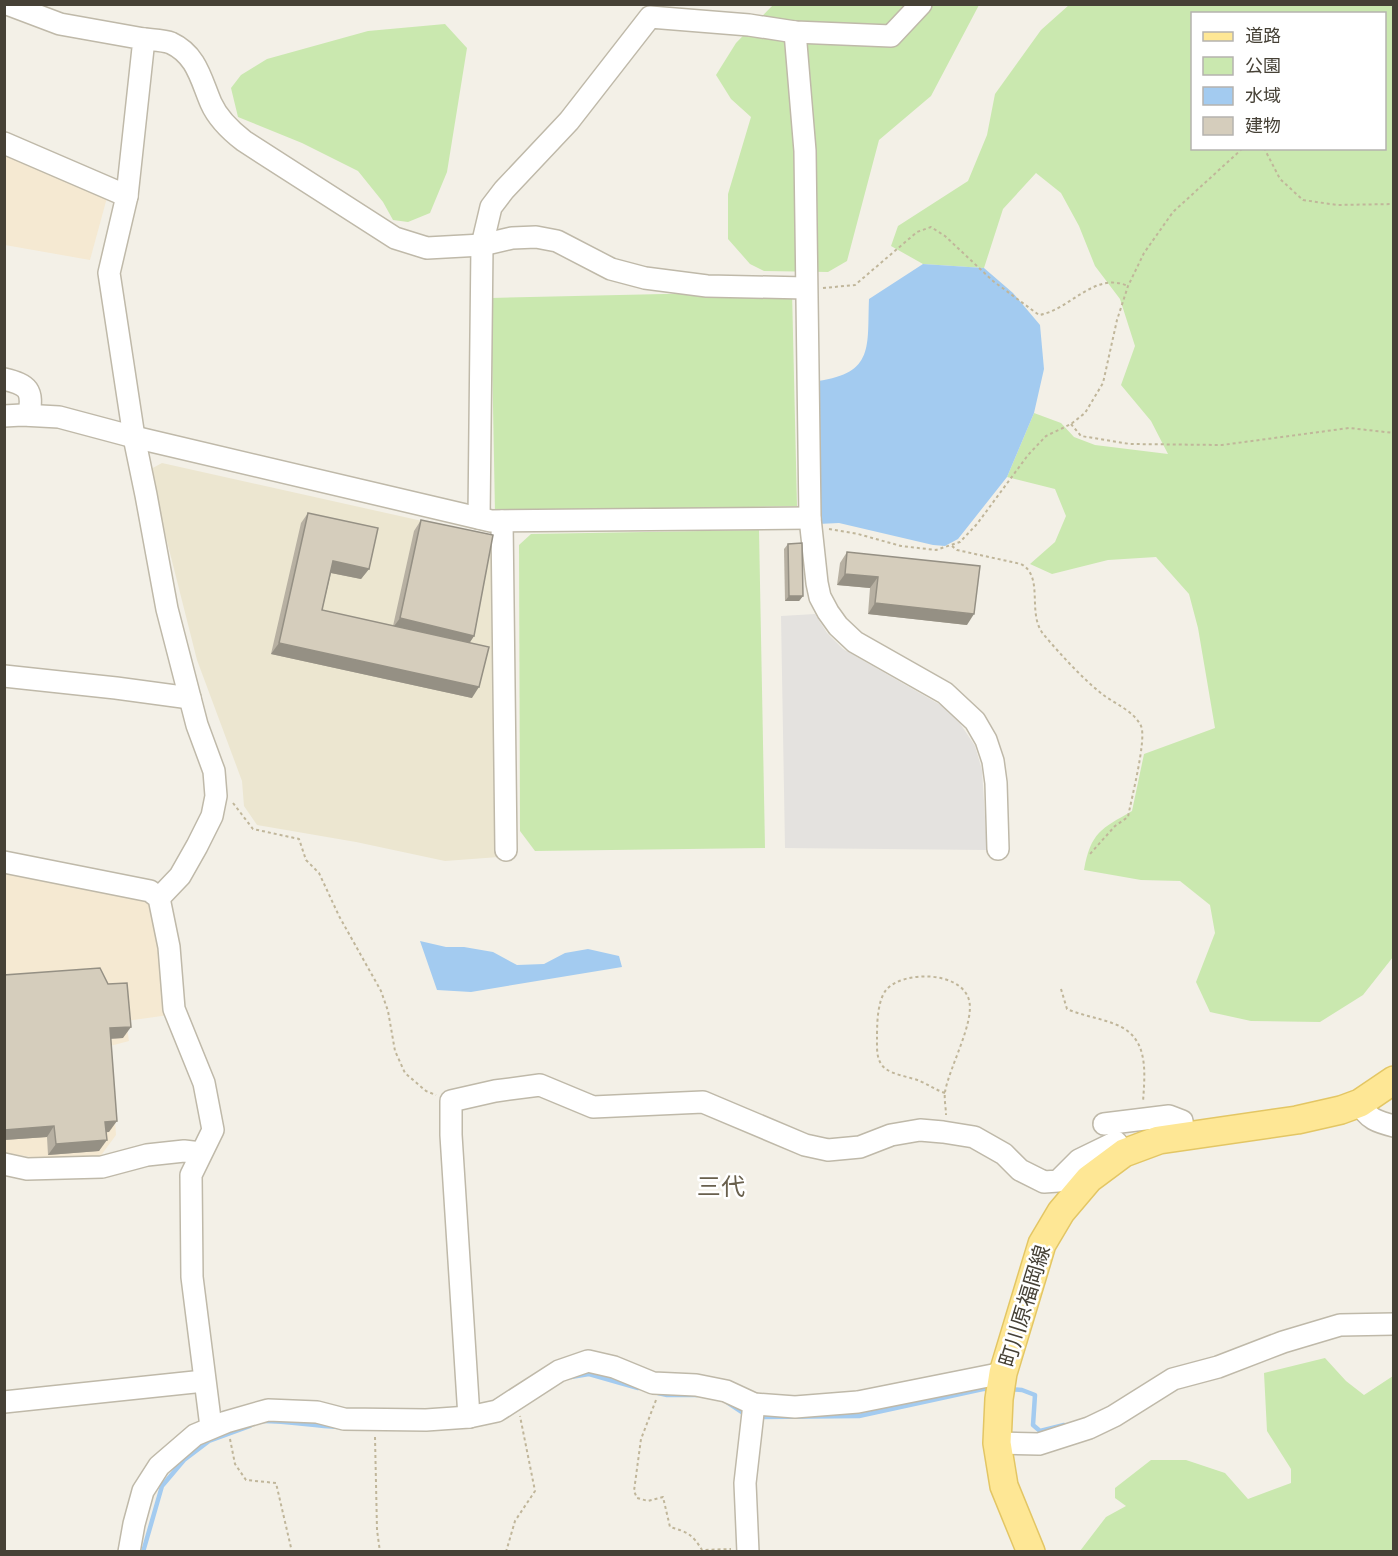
<svg xmlns="http://www.w3.org/2000/svg" width="1398" height="1556" viewBox="0 0 1398 1556" font-family="'Space Grotesk','Noto Sans JP',sans-serif">
<style>
.commercial{fill:#f5e9d2}
.education{fill:#ece6d0}
.green{fill:#cae8af;fill-rule:evenodd}
.parking{fill:#e4e2df}
.water{fill:#a3cbf0}
.lines{fill:none;stroke-linecap:round;stroke-linejoin:round}
.stream{stroke:#a3cbf0;stroke-width:4.5}
.minor-casing{stroke:#bfb9a9;stroke-width:24}
.major-casing{stroke:#e3c664;stroke-width:30}
.path{stroke:#c0b69a;stroke-width:2;stroke-dasharray:3 3;stroke-linecap:butt}
.minor{stroke:#fff;stroke-width:21}
.major{stroke:#fee795;stroke-width:27}
.wall{fill:#b7b0a2}
.shaded-wall{fill:#959084}
.building{fill:#d5cdbc;stroke:#959084;stroke-width:1.5}
.labels{text-anchor:middle;stroke-width:5;stroke-linejoin:round;paint-order:stroke}
.street-label{font-size:21px;fill:#464136;stroke:#fff}
.quarter-label{font-size:24px;fill:#69604d;stroke:#fff}
</style>
<rect width="100%" height="100%" fill="#f3f0e7"/>
<g class="commercial">
<path d="M4 153 108 194 90 260 5 245Z"/>
<path d="M5 868 154 903 169 1015 126 1021 129 1041 110 1046 116 1135 99 1158H38L5 1153Z"/>
</g>
<path class="education" d="M162 463 494 537 499 857 445 861 356 842 257 825 244 806 242 781 197 660 149 470Z"/>
<g class="green">
<path d="M773 5H979L931 96 879 140 847 261 828 272 764 271 750 264 728 239V194L751 117 731 99 716 75 736 43Z"/>
<path d="M1069 5H1393V957L1363 995 1320 1022 1251 1021 1210 1012 1196 982 1215 933 1210 905 1180 881 1141 880 1084 870C1091 832 1101 829 1132 811L1144 754 1215 728 1198 628 1189 594 1156 557 1108 560 1052 574 1030 564 1055 542 1066 516 1055 489 1007 477 1034 413 1061 423 1074 437 1095 445 1168 454 1151 421 1121 385 1135 346 1120 299 1095 266 1079 226 1061 193 1036 173 1003 209 984 268 923 264 891 246 898 226 968 181 987 135 995 94 1041 30ZM1192 14H1384V148H1192Z"/>
<path d="M445 24 467 48 447 172 430 213 408 222 393 220 383 202 358 171 302 143 238 117 231 88 241 75 267 59 368 31Z"/>
<path d="M792 291 797 506 495 513 491 298Z"/>
<path d="M759 530 765 848 535 851 520 831 519 545 531 534Z"/>
<path d="M1325 1358 1346 1381 1364 1395 1393 1376V1551H1080L1106 1517 1126 1506 1115 1498V1488L1151 1460H1186L1225 1473 1248 1499 1291 1483V1469L1267 1431 1264 1373Z"/>
</g>
<path class="parking" d="M815 614 827 633 843 649 944 707 959 722 975 746 982 770 987 850 785 848 781 616Z"/>
<g class="water">
<path d="M923 264 984 268 1013 293 1040 325 1044 369 1034 413 1007 477 958 539 945 546 933 545 839 523 818 524V381C875 373 867 346 869 299Z"/>
<path d="M420 941 446 947H464L493 952 517 965 544 964 565 953 588 949 619 956 622 967 471 992 437 990Z"/>
</g>
<g class="lines">
<g class="stream">
<path d="M571 1377 589 1374 638 1388"/>
<path d="M1010 1389 1022 1390 1035 1395 1033 1425 1040 1431 1064 1425"/>
<path d="M658 1393 667 1395H697"/>
<path d="M728 1403 746 1415"/>
<path d="M758 1417 859 1416 983 1389H992"/>
<path d="M263 1421C290 1421 312 1426 338 1427"/>
<path d="M143 1552 162 1486 184 1460 209 1441 250 1426"/>
</g>
<defs>
<g id="minor">
<path d="M7 4 60 24 144 39 127 196 109 273 134 437 146 495 167 609 197 725 214 771 216 796 212 816 197 846 180 876 159 898"/>
<path d="M795 32 805 151 810 518 817 583 820 597 828 612 838 626 855 642 945 693 975 721 986 740 993 761 996 783 998 849"/>
<path d="M144 39C152 40 164 40 171 43 197 55 201 80 211 103 218 119 231 131 244 141L395 238 427 248 482 245 512 238 536 237 557 241 611 269 645 278 707 286 806 288"/>
<path d="M4 143 127 196"/>
<path d="M4 379C29 385 33 390 29 415"/>
<path d="M4 416 22 415 59 417 134 437 491 521 810 518"/>
<path d="M479 518 482 245 491 207 504 190 569 121 650 17 749 25 795 32 891 36 921 4"/>
<path d="M502 521 506 850"/>
<path d="M4 676 116 688 190 698"/>
<path d="M4 862 150 891 159 898 169 947 174 1009 204 1083 213 1130 191 1175 192 1277 211 1427"/>
<path d="M1360 1103C1367 1119 1378 1122 1394 1126"/>
<path d="M1104 1124 1169 1116 1182 1121 1184 1138"/>
<path d="M4 1164 27 1169 102 1167 147 1155 184 1151 201 1153"/>
<path d="M4 1402 204 1381"/>
<path d="M469 1417 451 1135V1101L495 1091 540 1085 593 1107 703 1102 805 1145 828 1150 860 1147 891 1135 920 1130 943 1132 974 1137 1004 1154 1020 1170 1044 1182 1058 1181 1079 1160 1116 1142 1124 1153"/>
<path d="M997 1443 1039 1444 1089 1428 1114 1416 1173 1379 1218 1367 1283 1342 1340 1325 1394 1324"/>
<path d="M129 1552 134 1524 143 1491 159 1466 195 1435 226 1422 268 1410 317 1412 344 1419 426 1420 469 1417 497 1411 559 1371 588 1361 614 1367 653 1383 696 1385 726 1391 754 1404 795 1407 858 1402 1003 1373"/>
<path d="M748 1552 745 1483 754 1404"/>
</g>
<path id="major" d="M1031 1552 1004 1486 997 1443 999 1399 1003 1373 1042 1244 1061 1212 1089 1179 1124 1153 1159 1140 1297 1120 1341 1110 1360 1103 1394 1080"/>
</defs>
<use href="#minor" class="minor-casing"/>
<use href="#major" class="major-casing"/>
<g class="path">
<path d="M1264 148 1280 179 1303 200 1337 205 1394 204"/>
<path d="M823 288 855 285 917 232 931 227 945 236 993 281 1039 315C1070 310 1094 271 1128 286"/>
<path d="M1071 424 1081 436 1130 444 1222 445 1349 428 1394 433"/>
<path d="M829 529 858 534 901 546 936 550 960 542 977 524 1028 455 1046 436 1071 424 1085 413 1103 383 1117 320 1128 286 1144 253 1173 212 1243 148"/>
<path d="M952 546 957 550 1021 564C1045 577 1026 614 1044 635 1062 656 1081 677 1102 694 1115 704 1134 711 1141 726 1147 739 1131 800 1128 817L1115 826 1090 854"/>
<path d="M233 803 253 829 299 839 306 860 319 873 339 916 381 991 388 1011 395 1051 405 1073 426 1091 436 1095"/>
<path d="M1061 989 1067 1009C1083 1016 1101 1018 1117 1025 1149 1038 1145 1072 1143 1102"/>
<path d="M945 1093C936 1090 929 1085 920 1081 910 1077 894 1075 886 1069 876 1062 877 1049 877 1039 877 1025 877 1002 886 990 903 970 961 971 969 1000 975 1022 949 1068 945 1092 944 1099 946 1108 946 1115"/>
<path d="M656 1400 641 1439 634 1491 637 1498 648 1501 663 1497 670 1527C688 1532 693 1535 702 1550L731 1549"/>
<path d="M375 1437 377 1530 380 1552"/>
<path d="M230 1439 235 1464 246 1480 276 1483 292 1552"/>
<path d="M506 1552 515 1521 535 1491 520 1416"/>
</g>
<use href="#minor" class="minor"/>
<use href="#major" class="major"/>
</g>
<g class="wall">
<path d="M308 513 369 569 361 579 331 573 322 610 393 626 414 531 421 520 474 636 469 643 472 698 271 654 301 523Z"/>
<path d="M788 544 803 596 799 601H785L784 549Z"/>
<path d="M847 552 967 625 868 614 870 588 837 585 840 563Z"/>
<path d="M4 975 123 1038 111 1039 109 1132H106L99 1151 48 1155 47 1137 4 1140Z"/>
</g>
<g class="shaded-wall">
<path d="M333 561 369 569 361 579 326 572Z"/>
<path d="M845 574 878 577 870 588 837 585Z"/>
<path d="M789 596H803L799 601H785Z"/>
<path d="M875 603 974 614 967 625 868 614Z"/>
<path d="M400 618 474 636 467 647 392 629Z"/>
<path d="M279 643 479 687 472 698 271 654Z"/>
<path d="M131 1027 123 1038 102 1039 110 1028Z"/>
<path d="M117 1121 109 1132 98 1133 105 1122Z"/>
<path d="M54 1126 47 1137 4 1140V1130Z"/>
<path d="M107 1140 99 1151 48 1155 56 1144Z"/>
</g>
<g class="building">
<path d="M308 513 378 528 369 569 333 561 322 610 489 647 479 687 279 643Z"/>
<path d="M421 520 493 535 474 636 400 618Z"/>
<path d="M802 543 803 596H789L788 544Z"/>
<path d="M847 552 980 566 974 614 875 603 878 577 845 574Z"/>
<path d="M100 968 108 984 127 983 131 1027 110 1028 117 1121 105 1122 107 1140 56 1144 54 1126 4 1130V975Z"/>
</g>
<g class="labels">
<g class="street-label">
<text transform="translate(1025 1306) rotate(-73)" y="7">町川原福岡線</text>
</g>
<g class="quarter-label">
<text x="721" y="1195">三代</text>
</g>
</g>
<rect width="1398" height="1556" fill="none" stroke="#464136" stroke-width="12"/>
<rect x="1191" y="12" width="195" height="138" fill="#ffffff" stroke="#b5b3af" stroke-width="1.5"/>
<rect x="1203" y="32" width="30" height="9" fill="#fee795" stroke="#b5b3af" stroke-width="1.5"/>
<text x="1245" y="42" font-size="18" fill="#464136">道路</text>
<rect x="1203" y="57" width="30" height="18" fill="#cae8af" stroke="#b5b3af" stroke-width="1.5"/>
<text x="1245" y="72" font-size="18" fill="#464136">公園</text>
<rect x="1203" y="87" width="30" height="18" fill="#a3cbf0" stroke="#b5b3af" stroke-width="1.5"/>
<text x="1245" y="102" font-size="18" fill="#464136">水域</text>
<rect x="1203" y="117" width="30" height="18" fill="#d5cdbc" stroke="#b5b3af" stroke-width="1.5"/>
<text x="1245" y="132" font-size="18" fill="#464136">建物</text>
</svg>
